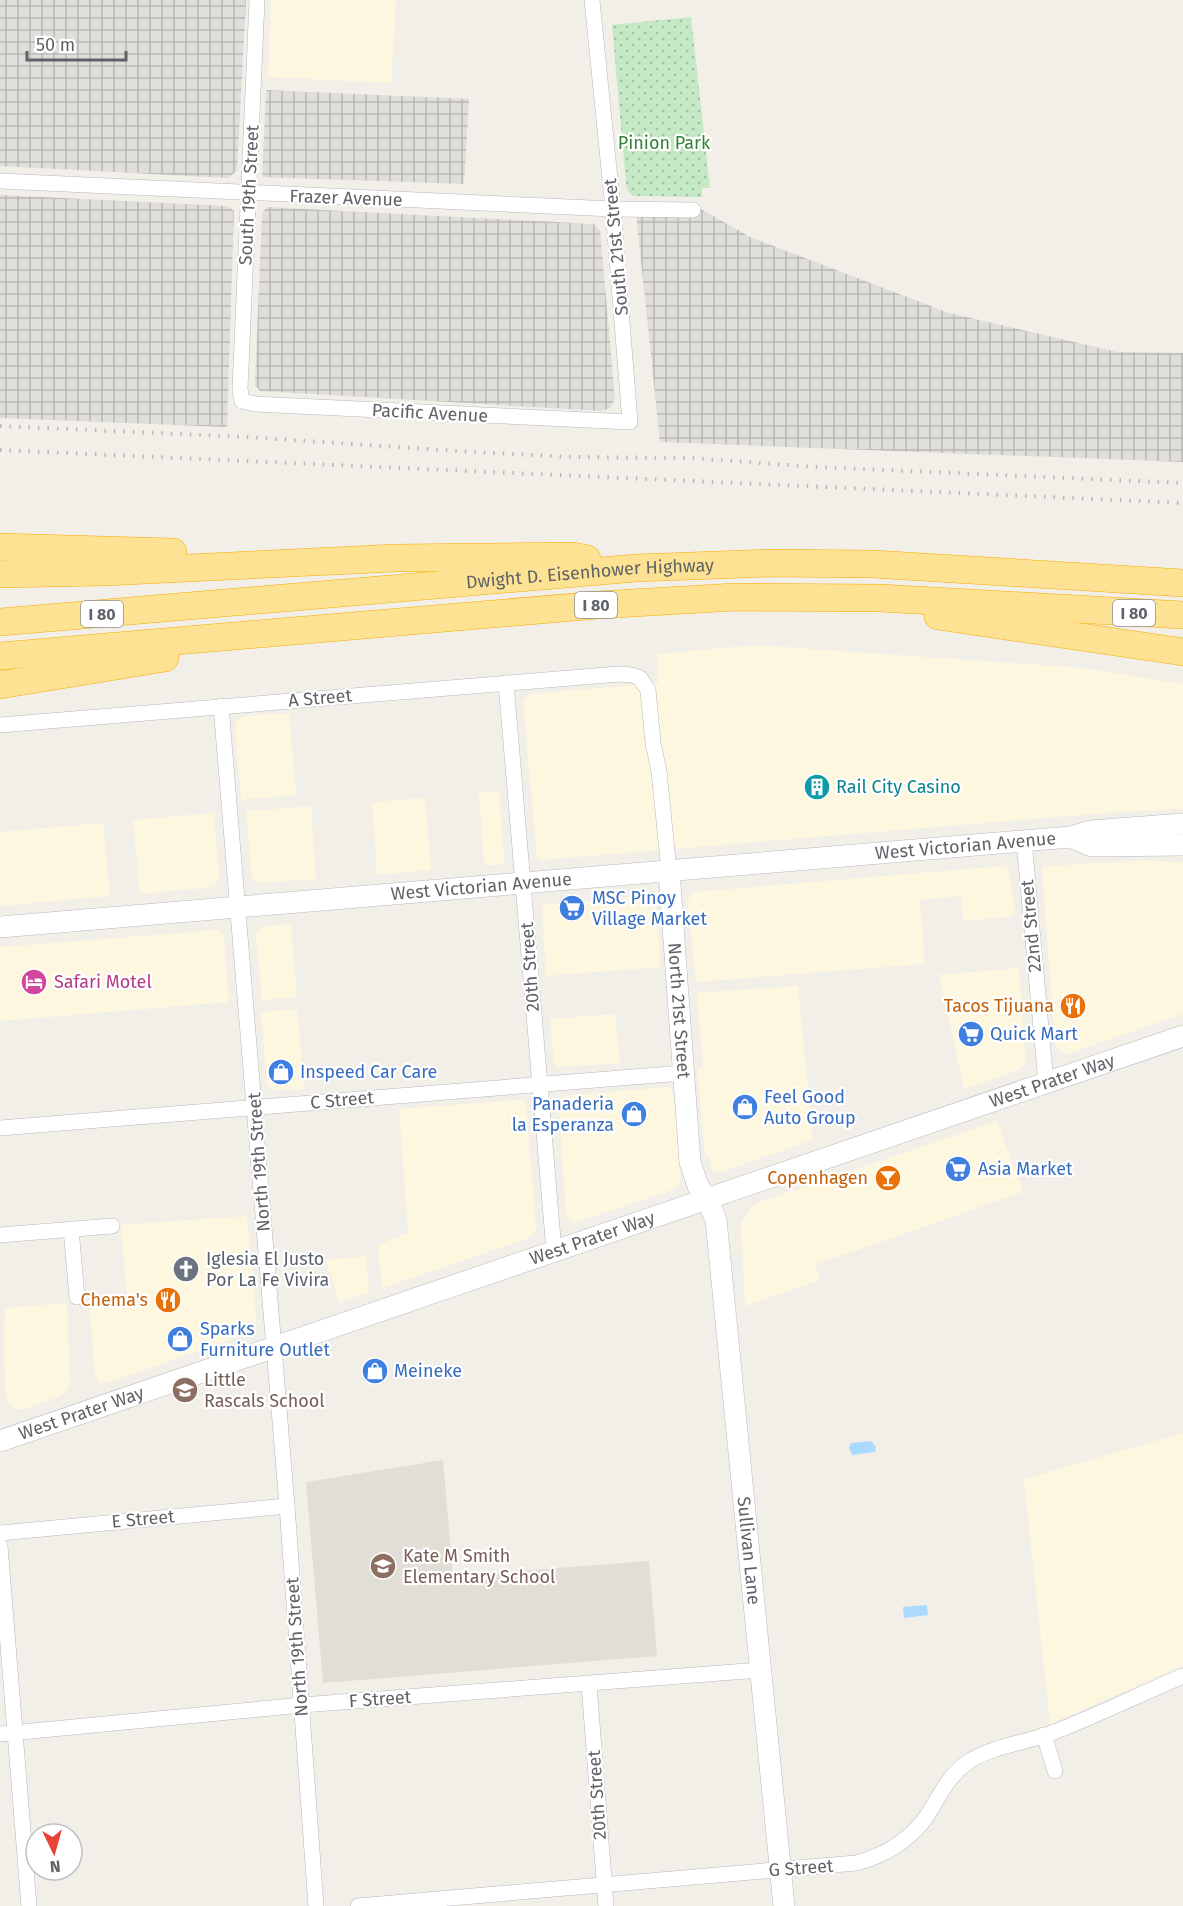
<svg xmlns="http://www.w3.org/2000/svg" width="1183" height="1906" viewBox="0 0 1183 1906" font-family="'Fira Sans',sans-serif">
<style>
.commercial{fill:#fef7e0}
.industrial{fill:url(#industrial-grid)}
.education{fill:#e1ded6}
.park{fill:url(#park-dots)}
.water{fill:#aadaff}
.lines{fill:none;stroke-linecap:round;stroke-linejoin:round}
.street-casing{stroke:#b5b8bc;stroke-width:16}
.secondary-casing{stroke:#b6babf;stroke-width:22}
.highway-casing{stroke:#f9ab00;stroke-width:28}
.street{stroke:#fff;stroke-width:15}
.secondary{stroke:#fff;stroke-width:21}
.highway{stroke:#fde293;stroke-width:27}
.rail{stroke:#b6b7b8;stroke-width:4;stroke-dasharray:1.5 8;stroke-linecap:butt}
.labels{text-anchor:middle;stroke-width:4.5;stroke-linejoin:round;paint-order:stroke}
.shield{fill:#fff;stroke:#8f9295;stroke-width:1.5}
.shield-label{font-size:16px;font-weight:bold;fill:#5f6368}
.park-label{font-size:18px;fill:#348238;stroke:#fff}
.street-label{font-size:18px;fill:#5f6368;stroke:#fff}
.culture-label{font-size:18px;fill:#0d838f;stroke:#fff;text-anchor:start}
.shop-label{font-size:18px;fill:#366cbe;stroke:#fff;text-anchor:start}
.hotel-label{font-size:18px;fill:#b23c85;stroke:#fff;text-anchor:start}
.food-label{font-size:18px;fill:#c56008;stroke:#fff;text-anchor:end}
.worship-label{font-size:18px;fill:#5b616d;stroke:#fff;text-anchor:start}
.education-label{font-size:18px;fill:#785e54;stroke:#fff;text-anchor:start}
</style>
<defs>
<pattern id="industrial-grid" width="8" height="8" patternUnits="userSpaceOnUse" patternTransform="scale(1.5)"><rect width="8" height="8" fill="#e0deda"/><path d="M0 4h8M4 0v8" fill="none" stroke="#b9b8b5"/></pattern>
<pattern id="park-dots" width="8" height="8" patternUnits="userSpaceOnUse" patternTransform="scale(1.5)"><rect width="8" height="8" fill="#c5e8c5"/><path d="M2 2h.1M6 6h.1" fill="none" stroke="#a3c0a4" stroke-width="1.8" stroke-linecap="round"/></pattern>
</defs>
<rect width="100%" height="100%" fill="#f1efe8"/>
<g class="commercial">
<path d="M271 0H396L391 83 268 77Z"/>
<path d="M745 646H770L1083 668 1183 684V809L1118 812 541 860 537 857 523 701 525 698 531 694 658 683 657 654Z"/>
<path d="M289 713 296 795 241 800 235 727 237 721 241 717 247 716Z"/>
<path d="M499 791 504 860 501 865H484L479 793Z"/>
<path d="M425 798 431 870 377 875 372 802Z"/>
<path d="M311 806 316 879 259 883 252 878 246 811Z"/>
<path d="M214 813 219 877 215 887 140 894 133 820Z"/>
<path d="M103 823 110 896 0 906V832Z"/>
<path d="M1139 861 1183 862V1014L1064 1055 1055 1043 1042 868 1045 866Z"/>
<path d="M1004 866 1009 870 1015 916 963 921 961 896 920 900 925 964 696 982 688 903 690 894 694 892Z"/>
<path d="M649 896H653L656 900 661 967 546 976 542 905Z"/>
<path d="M291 924 297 997 262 1000 256 935 263 926Z"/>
<path d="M218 930 224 936 229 1002 0 1021V947Z"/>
<path d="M1019 968 1026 1063 1019 1070 964 1089 939 975Z"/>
<path d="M798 986 813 1140 718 1173 714 1171 711 1169 710 1156H705L697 1069 703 1067 697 993Z"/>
<path d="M297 1009 305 1089 270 1090 267 1083 261 1012Z"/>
<path d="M615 1014 620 1063 556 1067 554 1063 550 1019Z"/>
<path d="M667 1087 671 1089 674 1097 680 1179 679 1185 672 1190 574 1223 571 1222 566 1215 558 1099 565 1096Z"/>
<path d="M517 1100H522L526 1105 536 1229 534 1233 526 1239 382 1288 378 1245 408 1233 399 1109Z"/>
<path d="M997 1121 1023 1192 815 1265 820 1280 745 1306 741 1223 754 1204Z"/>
<path d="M247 1216 256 1316V1324L253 1331 133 1374 100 1384 95 1377 89 1299 127 1296 121 1225Z"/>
<path d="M366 1256 369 1292 339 1303 326 1260Z"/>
<path d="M67 1303 70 1384 68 1390 63 1395 25 1409H13L9 1404 6 1397 4 1351 5 1308Z"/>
<path d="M1183 1433V1665L1050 1724 1024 1479Z"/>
</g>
<g class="industrial">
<path d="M0 0H246L237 171 228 178 0 166Z"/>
<path d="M266 90 469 99 464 184 262 177Z"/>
<path d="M0 195 228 206 234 211 227 427 0 418Z"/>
<path d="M635 203 703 210 750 237 949 313 1117 352 1183 353V462L660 442Z"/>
<path d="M267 207 594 224 600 230 615 399 610 408 602 411 260 391 255 385 262 213Z"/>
</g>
<path class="education" d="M443 1460 453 1576 649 1561 657 1656 323 1683 306 1482Z"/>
<path class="park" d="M691 17 710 188H702V197L633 196 627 189 626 183 612 25Z"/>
<g class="water">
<path d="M871 1441 876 1447 875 1452 852 1455 849 1448 851 1443Z"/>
<path d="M927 1605 928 1615 904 1618 903 1607Z"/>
</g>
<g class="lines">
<defs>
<g id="street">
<path d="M257 0 240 389 242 401 255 404 630 422 613 209 592 0"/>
<path d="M0 181 613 209 693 210"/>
<path d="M506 683 554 1251"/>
<path d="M221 706 287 1506 316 1906"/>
<path d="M0 725 619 674 632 675 640 678 648 690 653 743 659 771 669 871"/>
<path d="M1024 841 1046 1083"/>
<path d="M0 1128 683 1073"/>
<path d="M71 1229 77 1297"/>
<path d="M0 1235 112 1226"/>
<path d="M0 1533 287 1506"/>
<path d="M0 1546 29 1906"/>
<path d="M589 1684 606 1906"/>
<path d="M0 1734 302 1705 760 1670"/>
<path d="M1044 1735 1055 1771"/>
<path d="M358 1906 856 1863C887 1855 911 1840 929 1813 941 1793 950 1773 971 1760 995 1746 1023 1743 1049 1734 1094 1717 1138 1695 1183 1676"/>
</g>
<g id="secondary">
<path d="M1070 837 1092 846 1183 845"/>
<path id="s1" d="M669 871 690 1162 698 1186 707 1199 716 1220 784 1906"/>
<path id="s2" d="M0 927 1070 837 1091 831 1183 824"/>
<path id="s3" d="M0 1441 1183 1036"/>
</g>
<g id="highway">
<path d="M0 547 173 552"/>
<path d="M0 574 104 572 396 558 573 556 587 559"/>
<path d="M938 616 1183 652"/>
<path id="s4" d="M0 622 636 568 769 563 873 564 1183 583"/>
<path d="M0 656 598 605 735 597 880 598 1183 615"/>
<path d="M0 685 165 658"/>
</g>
</defs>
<use href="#street" class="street-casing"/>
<use href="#secondary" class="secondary-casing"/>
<use href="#highway" class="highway-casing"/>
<use href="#street" class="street"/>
<use href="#secondary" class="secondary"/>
<use href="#highway" class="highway"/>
<g class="rail">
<path d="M0 426 247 437 472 452 572 457 690 458 816 467 1183 483"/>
<path d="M0 450 1183 503"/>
</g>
</g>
<defs>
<symbol id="building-disc" viewBox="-11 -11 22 22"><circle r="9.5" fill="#0f9aa8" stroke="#fff"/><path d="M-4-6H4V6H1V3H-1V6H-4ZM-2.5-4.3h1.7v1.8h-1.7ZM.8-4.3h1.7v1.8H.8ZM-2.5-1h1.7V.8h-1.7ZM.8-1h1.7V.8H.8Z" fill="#fff"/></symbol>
<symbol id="supermarket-disc" viewBox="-11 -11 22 22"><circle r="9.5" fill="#3f7fe0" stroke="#fff"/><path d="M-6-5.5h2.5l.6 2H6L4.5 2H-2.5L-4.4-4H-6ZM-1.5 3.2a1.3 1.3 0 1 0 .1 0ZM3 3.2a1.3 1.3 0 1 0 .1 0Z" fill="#fff"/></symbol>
<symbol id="hotel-disc" viewBox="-11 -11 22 22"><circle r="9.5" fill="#d1479c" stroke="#fff"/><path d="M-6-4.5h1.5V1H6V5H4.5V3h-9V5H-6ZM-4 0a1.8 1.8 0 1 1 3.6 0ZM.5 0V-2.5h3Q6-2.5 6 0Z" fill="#fff"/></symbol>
<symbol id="restaurant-disc" viewBox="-11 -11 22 22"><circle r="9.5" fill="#e8710a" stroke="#fff"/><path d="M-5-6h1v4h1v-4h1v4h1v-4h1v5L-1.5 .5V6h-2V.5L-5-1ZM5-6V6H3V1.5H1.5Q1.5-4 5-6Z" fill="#fff"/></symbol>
<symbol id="shop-disc" viewBox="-11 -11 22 22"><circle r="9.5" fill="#3f7fe0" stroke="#fff"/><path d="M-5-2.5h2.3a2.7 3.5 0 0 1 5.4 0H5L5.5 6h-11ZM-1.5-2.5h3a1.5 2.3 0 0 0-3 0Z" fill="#fff"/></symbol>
<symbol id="bar-disc" viewBox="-11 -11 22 22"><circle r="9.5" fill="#e8710a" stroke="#fff"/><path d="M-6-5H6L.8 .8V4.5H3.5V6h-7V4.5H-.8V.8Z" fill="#fff"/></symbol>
<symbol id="church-disc" viewBox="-11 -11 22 22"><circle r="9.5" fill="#6b7280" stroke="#fff"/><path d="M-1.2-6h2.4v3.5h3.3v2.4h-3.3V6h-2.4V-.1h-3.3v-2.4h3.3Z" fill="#fff"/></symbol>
<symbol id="school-disc" viewBox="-11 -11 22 22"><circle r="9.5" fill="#8d6e63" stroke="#fff"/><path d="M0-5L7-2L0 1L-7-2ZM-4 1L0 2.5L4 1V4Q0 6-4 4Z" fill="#fff"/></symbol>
</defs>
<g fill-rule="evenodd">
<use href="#building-disc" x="802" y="772" width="30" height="30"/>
<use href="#supermarket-disc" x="557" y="893" width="30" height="30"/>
<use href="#hotel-disc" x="19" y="967" width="30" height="30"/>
<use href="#restaurant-disc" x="1058" y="991" width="30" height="30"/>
<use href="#supermarket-disc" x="956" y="1019" width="30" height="30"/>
<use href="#shop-disc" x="266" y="1057" width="30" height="30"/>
<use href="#shop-disc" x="730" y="1092" width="30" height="30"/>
<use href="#shop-disc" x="619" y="1099" width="30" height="30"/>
<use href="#supermarket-disc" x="943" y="1154" width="30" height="30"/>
<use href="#bar-disc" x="873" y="1163" width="30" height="30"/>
<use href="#church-disc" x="171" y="1254" width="30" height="30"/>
<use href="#restaurant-disc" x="153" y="1285" width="30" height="30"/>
<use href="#shop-disc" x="165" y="1324" width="30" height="30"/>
<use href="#shop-disc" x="360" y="1356" width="30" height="30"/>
<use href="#school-disc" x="170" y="1375" width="30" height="30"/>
<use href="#school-disc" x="368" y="1551" width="30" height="30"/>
</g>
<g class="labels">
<g class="shield">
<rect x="575" y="592" width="42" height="26" rx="4.5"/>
<rect x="1113" y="600" width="42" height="26" rx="4.5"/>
<rect x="81" y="601" width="42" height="26" rx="4.5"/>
</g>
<g class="shield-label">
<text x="596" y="611">I 80</text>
<text x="1134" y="619">I 80</text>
<text x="102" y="620">I 80</text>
</g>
<g class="park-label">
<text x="664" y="149">Pinion Park</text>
</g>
<g class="street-label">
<text transform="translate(249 195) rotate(-87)" y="6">South 19th Street</text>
<text transform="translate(346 198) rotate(2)" y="6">Frazer Avenue</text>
<text transform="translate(616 247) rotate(-95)" y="6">South 21st Street</text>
<text transform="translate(430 413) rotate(3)" y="6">Pacific Avenue</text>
<text dy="6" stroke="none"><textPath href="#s4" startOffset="592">Dwight D. Eisenhower Highway</textPath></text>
<text transform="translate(320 698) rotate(-5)" y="6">A Street</text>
<text dy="6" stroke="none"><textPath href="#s2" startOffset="969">West Victorian Avenue</textPath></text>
<text dy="6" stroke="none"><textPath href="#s2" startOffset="483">West Victorian Avenue</textPath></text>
<text transform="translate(1031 926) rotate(-95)" y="6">22nd Street</text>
<text transform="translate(530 967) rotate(-94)" y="6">20th Street</text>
<text dy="6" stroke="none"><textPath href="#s1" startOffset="140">North 21st Street</textPath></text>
<text dy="6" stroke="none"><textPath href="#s3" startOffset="1112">West Prater Way</textPath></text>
<text transform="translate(342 1100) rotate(-5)" y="6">C Street</text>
<text transform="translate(259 1162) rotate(-94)" y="6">North 19th Street</text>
<text dy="6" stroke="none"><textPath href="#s3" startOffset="626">West Prater Way</textPath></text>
<text dy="6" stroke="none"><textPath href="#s3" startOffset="86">West Prater Way</textPath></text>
<text transform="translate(143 1519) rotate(-5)" y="6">E Street</text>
<text dy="6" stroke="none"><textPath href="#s1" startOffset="688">Sullivan Lane</textPath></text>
<text transform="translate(297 1647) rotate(-94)" y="6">North 19th Street</text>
<text transform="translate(380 1699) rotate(-4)" y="6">F Street</text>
<text transform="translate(597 1795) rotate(-94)" y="6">20th Street</text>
<text transform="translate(801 1868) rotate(-4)" y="6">G Street</text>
</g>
<g class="culture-label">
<text x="836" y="793">Rail City Casino</text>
</g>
<g class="shop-label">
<text x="592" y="904">MSC Pinoy<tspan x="592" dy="21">Village Market</tspan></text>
<text x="990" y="1040">Quick Mart</text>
<text x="300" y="1078">Inspeed Car Care</text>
<text x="764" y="1103">Feel Good<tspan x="764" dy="21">Auto Group</tspan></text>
<text x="614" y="1110" text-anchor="end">Panaderia<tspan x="614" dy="21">la Esperanza</tspan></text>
<text x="978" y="1175">Asia Market</text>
<text x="200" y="1335">Sparks<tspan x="200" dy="21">Furniture Outlet</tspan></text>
<text x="394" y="1377">Meineke</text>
</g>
<g class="hotel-label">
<text x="54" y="988">Safari Motel</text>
</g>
<g class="food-label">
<text x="1054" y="1012">Tacos Tijuana</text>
<text x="868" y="1184">Copenhagen</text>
<text x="148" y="1306">Chema's</text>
</g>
<g class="worship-label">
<text x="206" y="1265">Iglesia El Justo<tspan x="206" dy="21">Por La Fe Vivira</tspan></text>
</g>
<g class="education-label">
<text x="204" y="1386">Little<tspan x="204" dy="21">Rascals School</tspan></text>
<text x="403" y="1562">Kate M Smith<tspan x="403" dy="21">Elementary School</tspan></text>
</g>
</g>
<g transform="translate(54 1852) rotate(175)"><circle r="28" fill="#ffffff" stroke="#bfc1c3" stroke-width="1.5"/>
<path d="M0-4.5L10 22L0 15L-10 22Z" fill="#ea4335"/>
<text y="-9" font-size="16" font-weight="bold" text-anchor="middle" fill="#5f6368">N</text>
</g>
<path d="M27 51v9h99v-9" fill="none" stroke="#5f6368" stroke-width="3"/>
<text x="36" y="51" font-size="18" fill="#5f6368" stroke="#ffffff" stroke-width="4.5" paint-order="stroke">50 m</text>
</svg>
